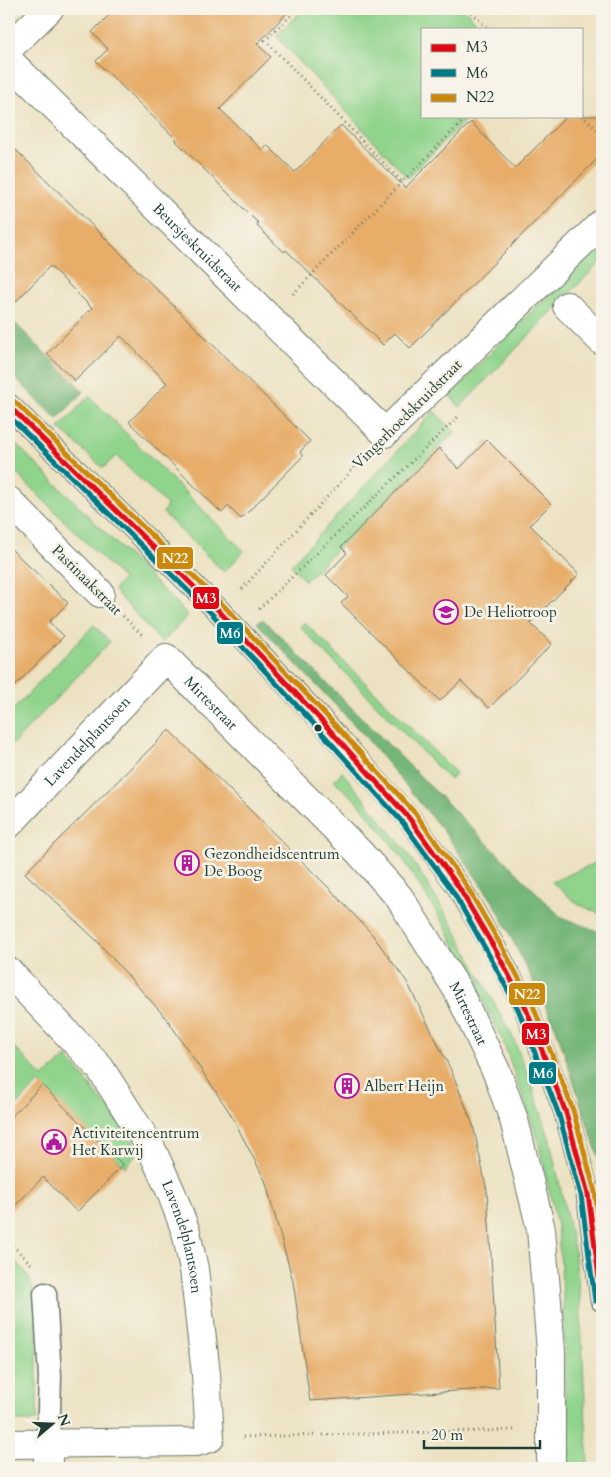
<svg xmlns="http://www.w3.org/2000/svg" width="611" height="1477" viewBox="0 0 611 1477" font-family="Cardo,serif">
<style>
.green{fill:#90d48c;stroke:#588860}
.forest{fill:#74b678;stroke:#4a7a56}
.building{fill:#e7ad69}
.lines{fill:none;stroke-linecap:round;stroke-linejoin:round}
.service-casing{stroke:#677766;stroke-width:25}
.pedestrian-casing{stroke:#677766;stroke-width:30}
.minor-casing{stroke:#677766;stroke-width:30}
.path{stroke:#677766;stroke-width:3;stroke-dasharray:1 4;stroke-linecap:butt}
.service{stroke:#fff;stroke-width:22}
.pedestrian{stroke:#fff;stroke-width:28}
.minor{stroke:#fff;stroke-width:28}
.bus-1-casing{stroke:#f7f3e8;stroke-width:9}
.bus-2-casing{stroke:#f7f3e8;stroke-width:9}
.bus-3-casing{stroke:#f7f3e8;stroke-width:9}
.bus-1{stroke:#e00713;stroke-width:5}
.bus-2{stroke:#007a86;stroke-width:5}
.bus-3{stroke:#ca890a;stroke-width:5}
.bus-dot{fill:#1f3d34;stroke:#f7f3e8;stroke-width:2}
.labels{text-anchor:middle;stroke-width:5;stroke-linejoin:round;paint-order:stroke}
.street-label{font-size:15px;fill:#1f3d34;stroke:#f7f3e8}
.poi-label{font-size:15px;fill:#1f3d34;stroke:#f7f3e8;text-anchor:start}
.line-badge{stroke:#f7f3e8;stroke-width:2}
.badge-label{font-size:14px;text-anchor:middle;font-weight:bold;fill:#fff}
</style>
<rect width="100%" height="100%" fill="#f7f3e8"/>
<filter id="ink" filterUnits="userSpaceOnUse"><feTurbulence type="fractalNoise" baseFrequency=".02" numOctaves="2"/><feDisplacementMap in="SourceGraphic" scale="10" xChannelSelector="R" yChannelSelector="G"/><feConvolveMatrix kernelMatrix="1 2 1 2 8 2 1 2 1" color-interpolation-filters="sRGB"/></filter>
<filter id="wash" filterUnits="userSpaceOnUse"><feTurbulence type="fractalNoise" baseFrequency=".0096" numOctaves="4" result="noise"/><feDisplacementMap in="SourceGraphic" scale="20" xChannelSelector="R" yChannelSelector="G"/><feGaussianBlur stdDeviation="1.12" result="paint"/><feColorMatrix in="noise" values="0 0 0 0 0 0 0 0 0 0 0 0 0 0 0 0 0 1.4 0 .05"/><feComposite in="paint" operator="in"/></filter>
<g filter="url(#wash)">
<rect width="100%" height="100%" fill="#ece2c2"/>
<g class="green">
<path d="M304 9H464L484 29H422V116H469L408 178 276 36Z"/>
<path d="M602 241V260L460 407 449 395Z"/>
<path d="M89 396 244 551 224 572 163 513 167 505 116 456 103 468 59 428Z"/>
<path d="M434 411 455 432 305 581 291 565Z"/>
<path d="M9 437 188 615 162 643 114 590 123 579 9 466Z"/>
<path d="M304 622 456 773 450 780 300 627Z"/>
<path d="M94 625 110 642 9 748V714Z"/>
<path d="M342 772 406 851 451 922 513 1038 530 1080 549 1137 574 1249 580 1298 588 1468H567L563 1295 560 1255 557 1225 538 1140 503 1041 445 926 401 856 358 802 334 781Z"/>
<path d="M602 860V915L578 904 552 882Z"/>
<path d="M9 1042 43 1077 67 1057 109 1109 139 1151 125 1167 39 1083 9 1113Z"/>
<path d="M9 1254 27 1274 34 1291 37 1313V1421H9Z"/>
</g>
<g class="forest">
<path d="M9 317 84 392 57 419 9 372Z"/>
<path d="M263 619 561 917 602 933V1168L556 1028 496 906 446 834 363 734 257 623Z"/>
</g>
<g id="blocks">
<g class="building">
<path d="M115 9H291L257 44 271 57 220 109 262 150 267 145 295 172 341 125 405 188 471 122 515 168 567 116H602V154L410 348 395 333 383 345 286 250 284 252 257 226 259 224 176 141 177 140 96 61 108 49 92 32Z"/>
<path d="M9 143 310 441 300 452 303 456 241 519 228 506 222 513 129 422 167 383 121 336 75 381 47 354 92 308 50 266 9 309Z"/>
<path d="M487 440 551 504 530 525 579 574 530 623 552 644 489 708 461 681 440 701 341 603 348 597 326 575 347 553 341 547 439 448 459 469Z"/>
<path d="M9 547 68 603 49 622 64 636 9 692Z"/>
<path d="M169 730 329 888 371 933 407 982 451 1070 473 1125 487 1191 499 1388 310 1401 293 1281 265 1180 230 1113 167 1019 96 940 25 873Z"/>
<path d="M42 1085 123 1165 77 1212 43 1177 9 1212V1119Z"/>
</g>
</g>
</g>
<g filter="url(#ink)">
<use href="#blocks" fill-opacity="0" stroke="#677766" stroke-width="1"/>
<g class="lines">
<defs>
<g id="service">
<path d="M9 406 218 610 319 718 409 818 458 886 496 951 525 1006 566 1113 588 1194 602 1300"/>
<path d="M45 1294 50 1376 48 1444"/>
</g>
<path id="pedestrian" d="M567 306 602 341"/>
<g id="minor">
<path d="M9 48 49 9"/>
<path id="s1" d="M9 61 385 433 602 223"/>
<path d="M9 501 100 593"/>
<path id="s2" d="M9 824 166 658 359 852 399 897 457 989 497 1073 514 1120 541 1229 551 1351V1468"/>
<path id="s3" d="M9 972 100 1068 151 1148 171 1192 186 1232 194 1269 206 1374 210 1438 196 1442 9 1444"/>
<path d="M48 1444V1468"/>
</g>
</defs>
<use href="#service" class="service-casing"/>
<use href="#pedestrian" class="pedestrian-casing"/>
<use href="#minor" class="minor-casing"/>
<g class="path">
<path d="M298 9 265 40 402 182 468 116"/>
<path d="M468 9 488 29"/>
<path d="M582 115 602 135"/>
<path d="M293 294 402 182"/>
<path d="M242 589 363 458"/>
<path d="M259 609 458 417"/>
<path d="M123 616 142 635"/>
<path d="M9 1242 33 1266"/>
<path d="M243 1437 517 1430"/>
</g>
<use href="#service" class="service"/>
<use href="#pedestrian" class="pedestrian"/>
<use href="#minor" class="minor"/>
<defs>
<path id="bus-1" d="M9 406 218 610 319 718 409 818 458 886 496 951 525 1006 566 1113 588 1194 602 1300"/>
<path id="bus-2" d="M9 416 213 615 313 723 403 823 452 890 489 955 518 1009 559 1115 581 1195 595 1301"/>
<path id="bus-3" d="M14 401 223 605 324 713 415 813 464 882 502 947 532 1003 573 1110 595 1192 602 1245"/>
</defs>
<use href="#bus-1" class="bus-1-casing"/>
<use href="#bus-2" class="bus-2-casing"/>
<use href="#bus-3" class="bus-3-casing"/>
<use href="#bus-1" class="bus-1"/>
<use href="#bus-2" class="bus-2"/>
<use href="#bus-3" class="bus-3"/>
</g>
</g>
<defs>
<symbol id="school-ring" viewBox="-11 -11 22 22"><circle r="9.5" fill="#f7f3e8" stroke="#b5179e" stroke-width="1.5"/><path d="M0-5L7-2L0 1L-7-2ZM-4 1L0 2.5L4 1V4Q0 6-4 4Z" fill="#b5179e"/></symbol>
<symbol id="building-ring" viewBox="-11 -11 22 22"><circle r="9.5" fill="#f7f3e8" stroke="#b5179e" stroke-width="1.5"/><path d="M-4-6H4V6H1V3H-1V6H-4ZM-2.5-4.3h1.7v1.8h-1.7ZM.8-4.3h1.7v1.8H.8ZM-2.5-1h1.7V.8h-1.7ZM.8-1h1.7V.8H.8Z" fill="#b5179e"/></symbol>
<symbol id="civic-ring" viewBox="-11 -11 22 22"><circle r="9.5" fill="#f7f3e8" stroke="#b5179e" stroke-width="1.5"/><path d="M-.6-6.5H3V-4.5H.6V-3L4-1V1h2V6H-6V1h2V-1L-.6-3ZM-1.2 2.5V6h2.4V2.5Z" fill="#b5179e"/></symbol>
</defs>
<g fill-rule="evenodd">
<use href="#school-ring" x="432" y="598" width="28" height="28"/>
<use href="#building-ring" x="173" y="849" width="28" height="28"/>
<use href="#building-ring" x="333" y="1072" width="28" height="28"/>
<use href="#civic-ring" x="40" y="1128" width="28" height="28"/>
</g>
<circle class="bus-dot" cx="318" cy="728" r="4.5"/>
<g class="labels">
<g class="street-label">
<text dy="5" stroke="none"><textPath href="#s1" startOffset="265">Beursjeskruidstraat</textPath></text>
<text transform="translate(407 414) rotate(-45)" y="5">Vingerhoedskruidstraat</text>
<text transform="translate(87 580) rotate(45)" y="5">Pastinaakstraat</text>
<text dy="5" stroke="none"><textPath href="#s2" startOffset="292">Mirtestraat</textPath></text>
<text dy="5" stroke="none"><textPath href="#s2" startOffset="114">Lavendelplantsoen</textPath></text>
<text dy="5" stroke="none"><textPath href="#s2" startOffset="698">Mirtestraat</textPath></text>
<text dy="5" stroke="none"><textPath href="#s3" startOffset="322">Lavendelplantsoen</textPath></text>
</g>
<g class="poi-label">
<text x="464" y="617">De Heliotroop</text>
<text x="204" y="859">Gezondheidscentrum<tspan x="204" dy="17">De Boog</tspan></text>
<text x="364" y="1091">Albert Heijn</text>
<text x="72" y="1138">Activiteitencentrum<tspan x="72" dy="17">Het Karwij</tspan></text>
</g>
</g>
<g class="line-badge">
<rect x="156" y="546" width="38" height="24" rx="5" fill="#ca890a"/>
<rect x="192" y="586" width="28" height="24" rx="5" fill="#e00713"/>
<rect x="216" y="621" width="28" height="24" rx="5" fill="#007a86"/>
<rect x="508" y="982" width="38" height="24" rx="5" fill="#ca890a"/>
<rect x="521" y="1022" width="29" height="24" rx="5" fill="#e00713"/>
<rect x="528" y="1061" width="29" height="24" rx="5" fill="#007a86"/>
</g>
<g class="badge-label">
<text x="175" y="563">N22</text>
<text x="206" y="603">M3</text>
<text x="230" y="638">M6</text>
<text x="527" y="999">N22</text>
<text x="536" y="1039">M3</text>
<text x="543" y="1078">M6</text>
</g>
<rect width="611" height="1477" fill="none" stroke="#f7f3e8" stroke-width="30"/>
<rect x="421" y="28" width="162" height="90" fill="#f7f3e8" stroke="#a1aaa0"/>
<rect x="431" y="44" width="25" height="8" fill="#e00713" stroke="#a1aaa0"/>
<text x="466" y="52" font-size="15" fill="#1f3d34">M3</text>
<rect x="431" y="69" width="25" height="8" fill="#007a86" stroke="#a1aaa0"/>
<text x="466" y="78" font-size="15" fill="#1f3d34">M6</text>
<rect x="431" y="94" width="25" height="8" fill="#ca890a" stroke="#a1aaa0"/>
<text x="466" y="102" font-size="15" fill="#1f3d34">N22</text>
<g transform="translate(52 1424) rotate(71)" stroke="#f7f3e8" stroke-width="4" paint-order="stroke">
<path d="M0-4L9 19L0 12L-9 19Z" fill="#1f3d34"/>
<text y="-8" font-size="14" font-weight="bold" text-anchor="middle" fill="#1f3d34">N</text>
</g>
<path d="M424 1440v8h116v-8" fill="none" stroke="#1f3d34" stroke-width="2.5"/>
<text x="431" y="1440" font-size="15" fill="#1f3d34" stroke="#f7f3e8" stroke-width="4" paint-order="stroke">20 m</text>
</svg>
